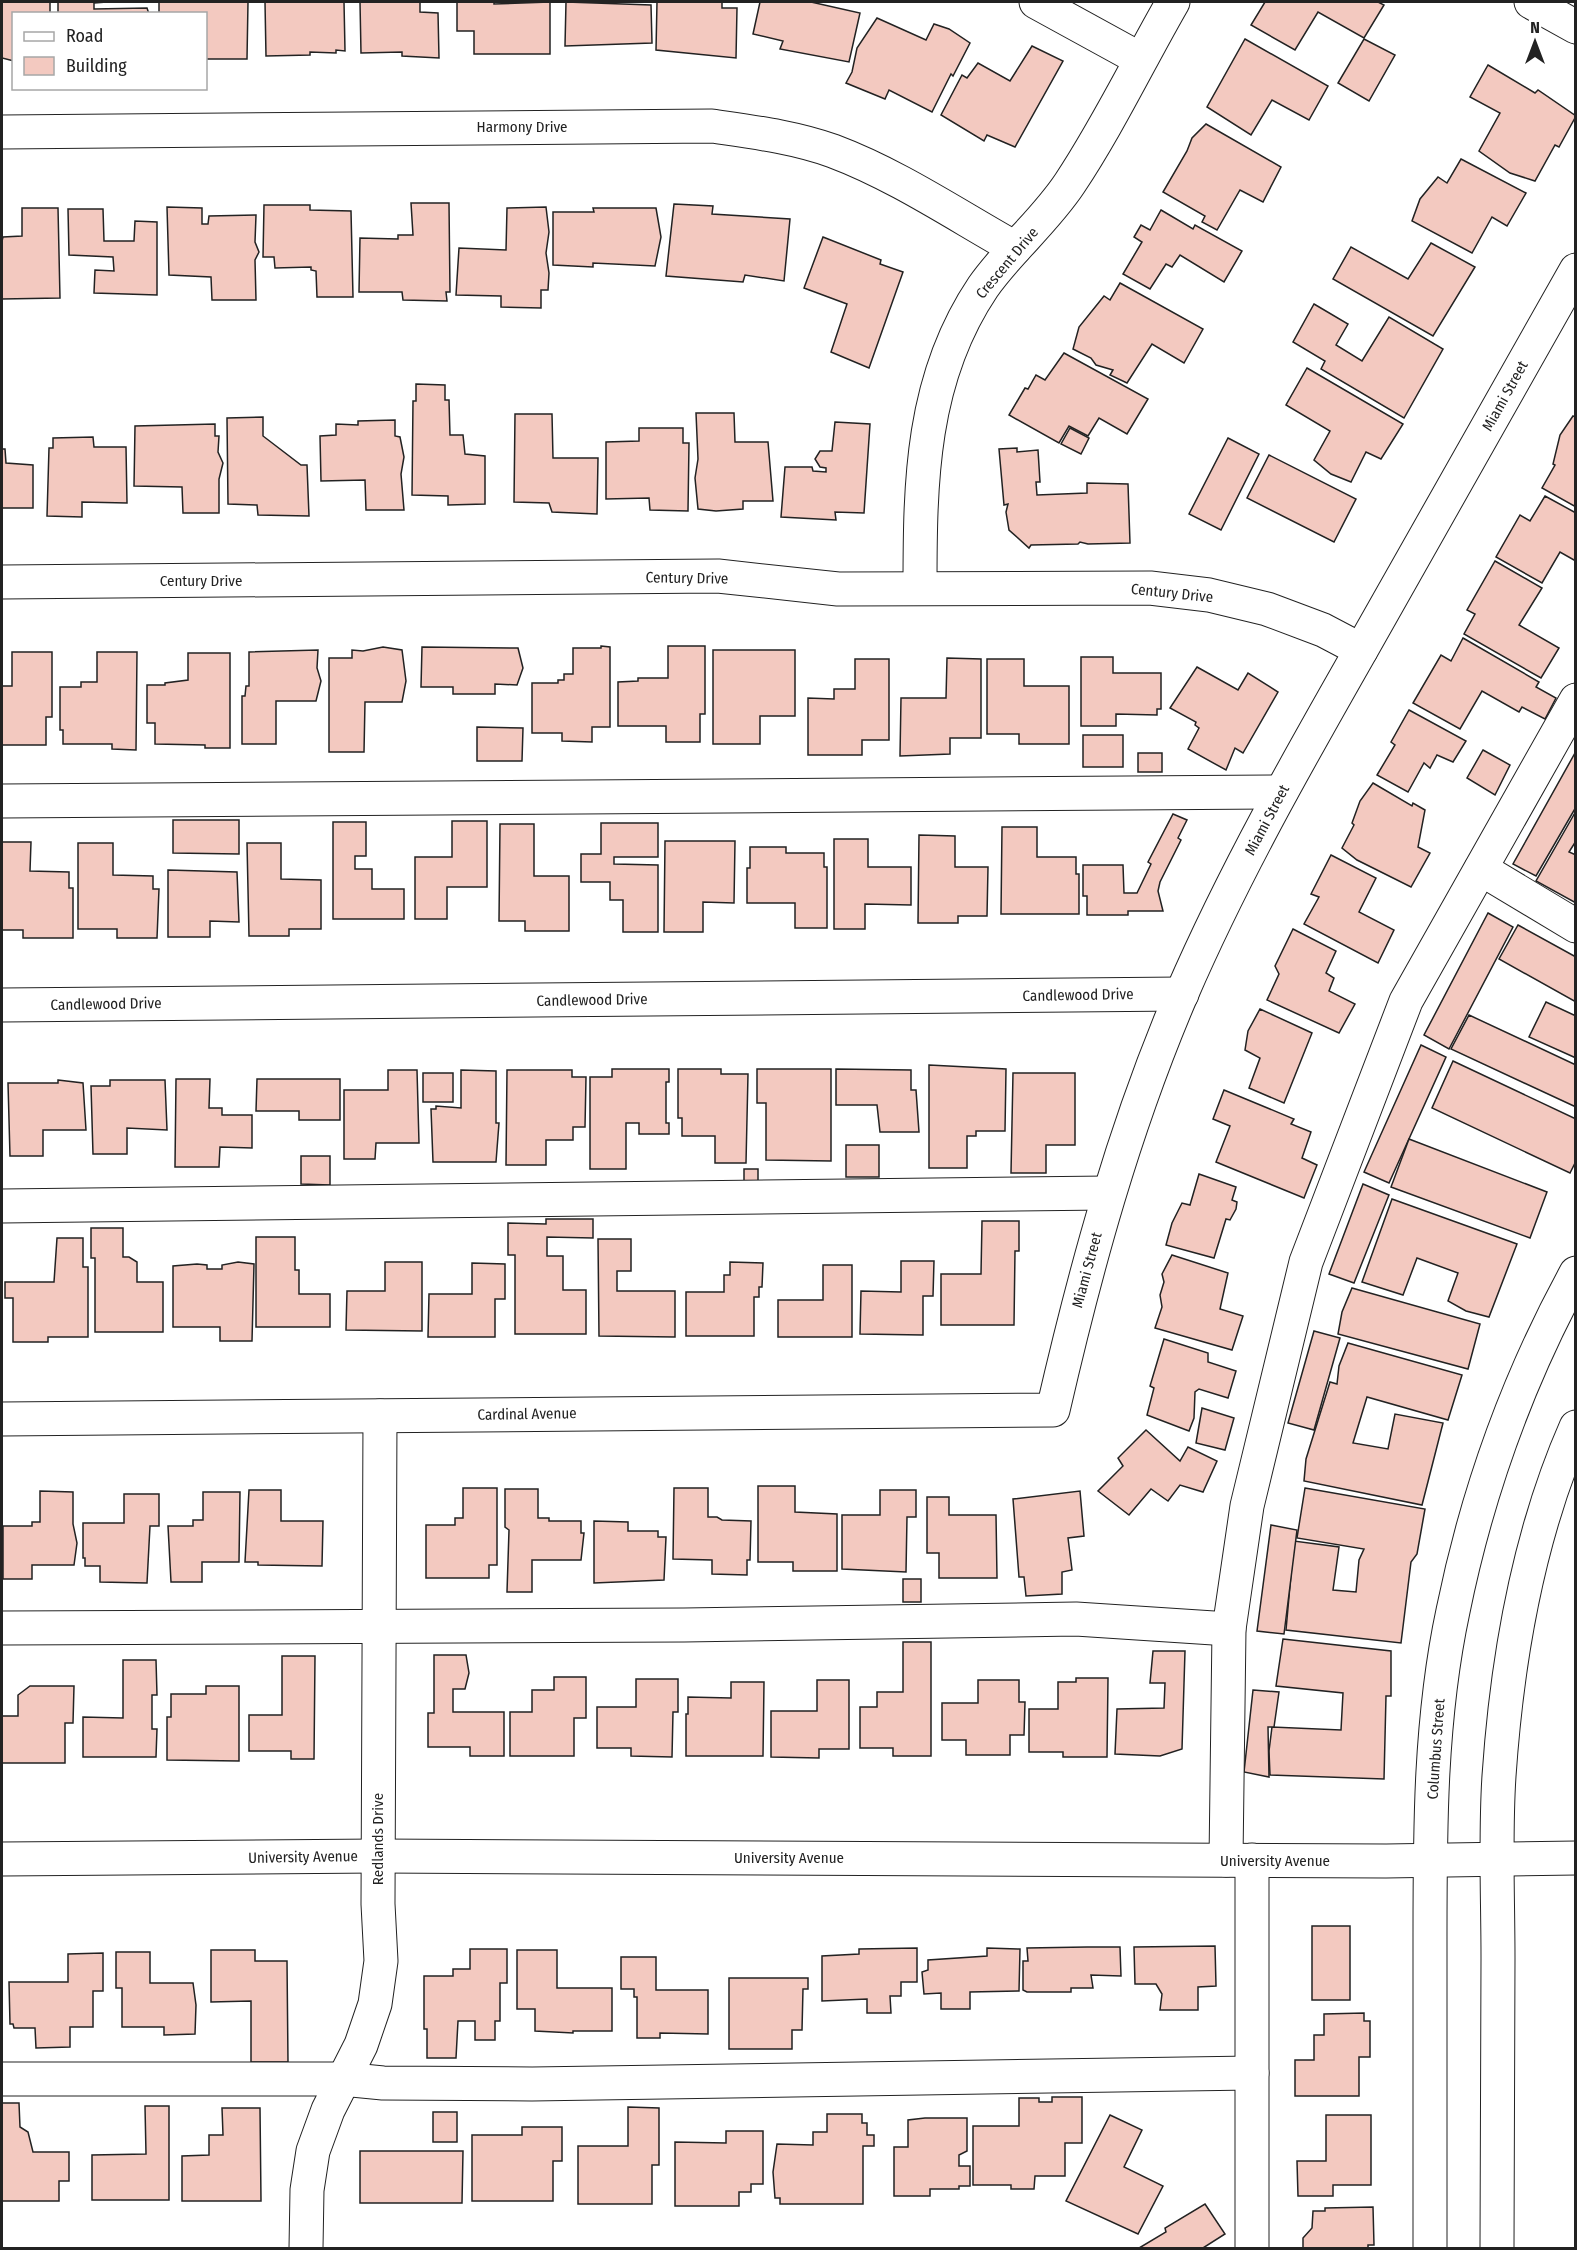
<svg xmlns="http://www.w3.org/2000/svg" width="1577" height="2250" viewBox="0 0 1577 2250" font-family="'Fira Sans Condensed',sans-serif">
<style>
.building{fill:#f3c9c0;stroke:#222;stroke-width:1.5}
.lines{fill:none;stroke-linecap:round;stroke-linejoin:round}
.minor-casing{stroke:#222;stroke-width:35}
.major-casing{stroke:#222;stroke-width:35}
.minor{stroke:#fff;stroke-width:33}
.major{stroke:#fff;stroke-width:33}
.labels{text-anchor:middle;stroke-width:4.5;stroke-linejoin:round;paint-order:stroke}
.street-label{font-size:15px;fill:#222;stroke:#fff}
</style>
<rect width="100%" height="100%" fill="#fff"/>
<g class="building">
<path d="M2 2H50V14H14V61L2 58Z"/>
<path d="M58 2H107L94 3V9L147 8 149 14H58Z"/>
<path d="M159 2H248L247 59H206V14H159Z"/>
<path d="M265 2H344L345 51 336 50V53L310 52V55L266 56Z"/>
<path d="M360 2H420V12L438 13 439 58 402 56V52L361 53Z"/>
<path d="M457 2H494V4L550 2V54H474V31H457Z"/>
<path d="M566 2 651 5 652 43 565 46Z"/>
<path d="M657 2H722V8H737L736 58 656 50Z"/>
<path d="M760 2H811L860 13 849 62 780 49 783 41 753 34Z"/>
<path d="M1265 2H1378L1384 5 1364 38 1318 12 1295 50 1251 25Z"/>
<path d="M877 18 926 40 934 24 949 29 970 43 953 76 951 74 932 112 889 90 885 99 846 83 852 72 857 48Z"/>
<path d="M1245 39 1328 86 1309 120 1272 100 1251 135 1207 107Z"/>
<path d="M1364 39 1395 55 1369 101 1338 83Z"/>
<path d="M1032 46 1063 61 1015 147 987 135 984 141 941 115 962 75 967 78 978 63 1010 81Z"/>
<path d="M1488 65 1535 93 1538 90 1576 116 1559 147 1555 145 1535 181 1510 173 1479 151 1500 113 1470 97Z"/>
<path d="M1206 124 1281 167 1263 202 1240 190 1217 230 1202 222 1205 216 1163 192 1187 151 1192 138Z"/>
<path d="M1461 159 1526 193 1507 226 1492 217 1472 253 1412 221 1420 199 1438 177 1447 183Z"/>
<path d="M411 203H449L450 292H446L447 301 403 300 402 292H359L360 238 398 239V235H413Z"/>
<path d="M674 204 713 206 712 214 790 219 784 281 745 275 743 282 666 276Z"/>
<path d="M264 205H310V210L351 211 353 297H317L316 271 311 270V267L275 268 274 257H263Z"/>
<path d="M167 207 202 208V224H208L209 216 256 215 255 242 259 252 255 260 256 300H212L211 277 169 275Z"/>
<path d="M546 207 549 232 546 253 549 273 548 290H541V308L501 307V296L456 295 459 248 506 250 507 208Z"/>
<path d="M22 208H58L60 298 2 299V241L3 237 22 236Z"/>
<path d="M593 208H656L661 237 655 266 593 263V267L553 265V212H594Z"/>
<path d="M68 209H103L104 241H134L135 221 157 222V295L94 293 95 270 114 271 113 257 69 255Z"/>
<path d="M1161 210 1193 229 1195 225 1242 251 1224 282 1180 255 1172 267 1166 264 1150 289 1123 274 1142 242 1134 237 1141 225 1150 230Z"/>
<path d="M823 237 881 260 880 264 903 272 869 368 831 352 847 304 804 288Z"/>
<path d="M1431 243 1475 267 1433 336 1333 279 1351 247 1408 279Z"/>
<path d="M1120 283 1203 329 1184 363 1152 344 1127 383 1110 375 1113 370 1096 365 1091 358 1073 349 1079 327 1104 296 1110 300Z"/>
<path d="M1314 304 1348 324 1336 345 1362 361 1389 317 1443 349 1404 418 1321 369 1325 361 1293 342Z"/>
<path d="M1064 353 1148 399 1127 434 1099 418 1088 436 1069 426 1059 443 1009 415 1025 388 1028 389 1036 375 1045 380Z"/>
<path d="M1307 368 1403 424 1381 459 1366 452 1351 482 1331 474 1314 460 1330 431 1286 405Z"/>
<path d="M416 384 445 385V400H449L450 435H463L465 454 485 456V504L448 505V496L412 495 413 401H416Z"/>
<path d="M696 413H734L735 442H768L773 501H743V509L716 511 698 509 695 478 698 459Z"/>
<path d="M515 414H552L553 458H598L597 514 552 512 549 503 514 502Z"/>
<path d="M1573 416 1576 417V507L1542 488 1555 465 1553 464 1560 435Z"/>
<path d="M263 417V436L301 465H307L309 516 258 515 257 505 228 504 227 418Z"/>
<path d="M395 420V436L400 437 404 457 401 474 404 510H366L365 480 321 481 320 436 336 435V424L358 425V421Z"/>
<path d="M835 422 870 424 864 513 835 512 836 520 781 517 785 467H812L813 471 826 472V468L820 467 815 459 820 451H832Z"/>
<path d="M215 424V436H219L218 452 223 463 219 479V513H183L182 487 134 486 135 426Z"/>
<path d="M639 428H683V443H689L688 511 650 510 649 498 606 499V442L639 441Z"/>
<path d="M1070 428 1089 438 1081 454 1061 444Z"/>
<path d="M93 437 94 447H126L127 503 82 502V517L47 516 49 448H53V438Z"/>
<path d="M1228 438 1259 454 1221 530 1189 514Z"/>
<path d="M1017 448V452L1038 450 1040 482H1036L1037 495 1087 493V483L1128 484 1130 543 1088 544 1080 542 1078 544 1031 545 1029 548 1009 530 1006 512 1008 504 1004 505 999 449Z"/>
<path d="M2 449H5L6 463 33 465V508H2Z"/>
<path d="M1269 455 1356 499 1334 542 1247 498Z"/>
<path d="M1545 496 1576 513V558L1574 560 1560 552 1542 583 1496 557 1520 515 1530 521Z"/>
<path d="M1495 561 1542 588 1519 625 1559 648 1541 678 1464 634 1475 614 1467 610Z"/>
<path d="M1463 638 1539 682 1536 687 1556 698 1545 719 1522 707 1519 712 1482 691 1460 729 1413 703 1441 655 1451 661Z"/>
<path d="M601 646 610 647V727H592V742L562 741V733H532V683H558V680H564V674H573V648H601Z"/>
<path d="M668 646H705V714H700V742H666V726H618V682L638 681V678H668Z"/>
<path d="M383 647 402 650 406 681 402 702H365L364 752H329V658H352V650L363 651Z"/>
<path d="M422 647 518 648 523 668 517 685 495 684V694H453V687H421Z"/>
<path d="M318 650 317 668 321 681 316 701H276V744H242V696H245L246 686H249V652Z"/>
<path d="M713 650H795V716H760V744H713Z"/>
<path d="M12 652H52V717H46V745H2V686H12Z"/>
<path d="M97 652H137L136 750 112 749V744H63V730H60V687H81V682H97Z"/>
<path d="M188 653H230V748H205V745L155 744V723H147V685H165V683L188 680Z"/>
<path d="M1081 657H1113V673H1161V709H1157V715L1116 714V726H1081Z"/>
<path d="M947 658 981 659V738H950V754L900 756 901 698H946Z"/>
<path d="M855 659H889V740H862V755H808V698L834 699V689H855Z"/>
<path d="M987 659H1024V686H1069V744H1019V734H987Z"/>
<path d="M1197 667 1238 690 1248 673 1278 692 1243 753 1235 748 1226 770 1188 749 1199 728 1195 725 1196 722 1170 708Z"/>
<path d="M1409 710 1466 741 1453 762 1437 755 1430 768 1424 763 1408 792 1377 775 1395 745 1391 742Z"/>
<path d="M477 727 523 728 522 761H477Z"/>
<rect x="1083" y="735" width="40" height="32"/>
<path d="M1483 750 1510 765 1495 795 1467 778Z"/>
<rect x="1138" y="753" width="24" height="19"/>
<path d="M1575 753 1576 807 1536 876 1513 864Z"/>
<path d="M1373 783 1412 806 1413 803 1425 810 1418 847 1430 853 1411 887 1357 860 1342 848 1354 825 1352 823 1360 801Z"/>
<path d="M1576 811V841L1569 852 1576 855V903L1536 881Z"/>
<path d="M1173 814 1187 820 1178 838 1181 840 1160 882 1158 891 1163 911H1128V915H1087V896H1083V865H1123L1124 893H1137L1151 864 1148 862Z"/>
<path d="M173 820H239V854L173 853Z"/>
<path d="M452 821H487V887H447V919H415V857H452Z"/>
<path d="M333 822H366V856H355V869H372V889H404V919H333Z"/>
<path d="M601 823H658V857H614V864L658 865V932H623V900H610V882H581V854H601Z"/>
<path d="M500 824H534V876H569V931H525V921H499Z"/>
<path d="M1002 827H1037V857H1076V874H1079V914H1001Z"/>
<path d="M919 835 955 836V867H988L987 916H958V923H918Z"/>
<path d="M834 839H868V867H911V905L865 904V929H834Z"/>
<path d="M665 841H735L734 903 703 902V932H664Z"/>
<path d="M2 842H31L30 871 69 872V888H73V938H23V930H2Z"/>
<path d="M78 843H113V875L153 876V889H159L157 938H117V929H78Z"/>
<path d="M247 843H281V879L321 880V929H289V936H249Z"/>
<path d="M750 847H786V853H824V867H827V928H795V903H747V868H750Z"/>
<path d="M1331 855 1376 878 1359 912 1394 930 1378 963 1304 924 1319 897 1311 894Z"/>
<path d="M168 870 237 872 239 922 210 921V937H168Z"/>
<path d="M1488 913 1513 927 1449 1049 1424 1035Z"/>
<path d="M1518 925 1576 957V1002L1499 959Z"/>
<path d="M1293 929 1336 951 1326 973 1334 978 1329 991 1355 1004 1339 1033 1267 1000 1279 974 1275 966Z"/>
<path d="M1546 1002 1576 1016V1058L1529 1037Z"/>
<path d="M1260 1009 1312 1033 1284 1103 1249 1088 1260 1058 1245 1050 1248 1031Z"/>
<path d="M1469 1015 1576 1065V1107L1451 1049Z"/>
<path d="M1421 1045 1446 1057 1389 1183 1364 1172Z"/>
<path d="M1453 1061 1576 1119V1161L1570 1173 1432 1108Z"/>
<path d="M929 1065 1006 1069 1005 1131H976V1136H967V1168H929Z"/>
<path d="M612 1069H669V1082H666V1123H669V1134H639V1123H626V1169H590V1077H612Z"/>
<path d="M678 1069H721V1074H748L746 1163H715V1136H682V1118H678Z"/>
<path d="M757 1069H831V1161L766 1160V1103H757Z"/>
<path d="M836 1069 911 1070V1090H916L919 1132H880L877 1105H836Z"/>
<path d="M388 1070H417L419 1143H376L375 1159H344V1090H388Z"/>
<path d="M461 1070 496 1071V1123H499L496 1162H433L431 1109H436V1106L461 1108Z"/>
<path d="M507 1070H572V1077H586L585 1127H573V1140H546V1165H506Z"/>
<rect x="423" y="1073" width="30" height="29"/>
<path d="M1013 1073H1075V1145H1046V1173H1011Z"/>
<path d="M176 1079H210L209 1108H222V1115H252V1148L220 1147 219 1167H175Z"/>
<path d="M257 1079H340V1120H299V1111H256Z"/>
<path d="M58 1080 83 1083 86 1130H43V1156H10L8 1083H58Z"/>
<path d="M110 1080H165L167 1130 127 1128V1154H93L91 1086H110Z"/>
<path d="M1224 1090 1294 1119 1291 1124 1311 1132 1302 1158 1317 1165 1304 1198 1216 1162 1230 1126 1213 1119Z"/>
<path d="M1409 1139 1547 1192 1530 1238 1391 1187Z"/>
<rect x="846" y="1145" width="33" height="32"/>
<path d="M301 1156H330V1185L301 1184Z"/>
<rect x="744" y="1169" width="14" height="21"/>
<path d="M1199 1174 1236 1187 1232 1200 1237 1202 1236 1209 1230 1220 1226 1219 1214 1258 1166 1245 1172 1223 1182 1203 1190 1205Z"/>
<path d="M1363 1184 1389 1195 1354 1283 1329 1274Z"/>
<path d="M1392 1199 1517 1244 1489 1317 1466 1311 1448 1301 1458 1273 1417 1258 1403 1295 1362 1282Z"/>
<path d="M546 1219H593V1238L547 1237V1256H563V1290H586V1334H515V1255H508V1223L546 1224Z"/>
<path d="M982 1221H1019V1251H1015L1014 1325H941V1274H981Z"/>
<path d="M91 1228H123V1257H129L137 1262V1282H163V1332H95V1258H91Z"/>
<path d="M256 1237H295V1270H299V1294H330V1327H256Z"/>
<path d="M57 1238H83V1267H88V1337H48V1342H13V1298H5V1282H54Z"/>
<path d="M598 1239H631V1271H617V1291H675V1337L599 1336Z"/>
<path d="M1172 1255 1228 1273 1220 1309 1243 1316 1232 1350 1155 1328 1162 1307 1160 1295 1164 1282 1162 1274Z"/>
<path d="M901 1261H934L933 1296H923V1335L860 1334 861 1291 901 1292Z"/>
<path d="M238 1262 254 1264 252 1341H220V1327H173V1266L197 1264 207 1265V1269H222V1265Z"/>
<path d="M385 1262H422V1331L346 1330 347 1291H385Z"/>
<path d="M730 1262 763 1263 762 1287H759V1297H754V1336H686V1292H724V1275H730Z"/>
<path d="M472 1263 505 1264V1299H495V1337H428L429 1294H472Z"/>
<path d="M823 1265H852V1337H778V1300H823Z"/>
<path d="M1352 1288 1480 1324 1468 1369 1338 1334 1342 1312Z"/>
<path d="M1314 1331 1340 1338 1314 1430 1288 1423Z"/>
<path d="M1164 1339 1208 1353V1362L1236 1371 1228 1398 1199 1389 1195 1392 1194 1418 1189 1431 1147 1415 1154 1388 1150 1386Z"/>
<path d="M1348 1343 1462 1375 1448 1420 1367 1397 1353 1443 1388 1449 1395 1414 1443 1423 1422 1505 1304 1481 1306 1459 1330 1382 1337 1384 1339 1366Z"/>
<path d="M1202 1408 1234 1418 1225 1450 1196 1443Z"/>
<path d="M1146 1430 1180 1461 1188 1447 1217 1461 1203 1492 1180 1485 1168 1501 1151 1489 1129 1515 1098 1491 1123 1466 1118 1458Z"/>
<path d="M758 1486H795V1512L837 1514V1571H793V1562H758Z"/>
<path d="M463 1488H497V1565H489V1578H426V1525H455V1518H463Z"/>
<path d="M674 1488H708V1517H717L722 1520 751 1521 750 1560H747V1575L712 1574V1560L673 1559Z"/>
<path d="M1305 1488 1425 1509 1417 1554 1411 1562 1401 1643 1286 1630 1294 1541 1339 1547 1333 1590 1356 1592 1359 1560 1364 1549 1297 1538Z"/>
<path d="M505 1489H538V1518H549V1521H581V1533H584L581 1560H532V1592H507L509 1530 505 1527Z"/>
<path d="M249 1490H281V1521H323L322 1566 258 1565V1562H245Z"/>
<path d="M880 1490H916V1517H907L906 1572 842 1569V1515H880Z"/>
<path d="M40 1491 73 1492V1524L77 1543 74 1565H32V1579H3V1526H32V1522H40Z"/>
<path d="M1080 1491 1084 1536 1068 1538 1072 1570 1062 1572V1594L1026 1596 1024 1577H1019L1013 1499Z"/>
<path d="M203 1492H240L239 1562H202V1582H171L168 1526H193V1520H203Z"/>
<path d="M124 1494H159V1526H150L147 1583 100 1582V1566H85V1558H83V1523H124Z"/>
<path d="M927 1497H949V1515H996L997 1578H939V1553H927Z"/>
<path d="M594 1521 628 1522V1531H658V1537H666L664 1580 594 1583Z"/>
<path d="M1271 1525 1297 1530 1284 1634 1257 1631Z"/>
<rect x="903" y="1579" width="18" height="23"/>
<path d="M1283 1639 1391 1651V1696H1386L1384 1779 1270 1775 1269 1751 1272 1727 1341 1730 1343 1693 1276 1686Z"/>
<path d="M903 1642H931V1756H893V1748H860V1707H877V1692H903Z"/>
<path d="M1153 1651H1185L1182 1749 1160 1756 1115 1754 1117 1709 1164 1708 1165 1683H1150Z"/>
<path d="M434 1655H466L469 1673 465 1689H453V1712H504V1756H470V1747H428V1713H434Z"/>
<path d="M282 1656H315L314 1759H291V1751H249V1715H282Z"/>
<path d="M123 1660H156L157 1695H152V1729H157L156 1757H83V1717L123 1718Z"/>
<path d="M554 1677H586V1718H574V1756H510V1712H532V1690H554Z"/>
<path d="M1076 1678H1108L1107 1757H1063V1752H1029V1709H1058V1682H1076Z"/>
<path d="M636 1679H678V1712H673L672 1757 631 1756V1748H597V1707H636Z"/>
<path d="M817 1680H849V1749H819V1758L771 1757V1711H817Z"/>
<path d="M978 1680H1019V1702H1025L1024 1735H1010V1755H966V1740H942V1703H978Z"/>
<path d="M731 1682H764L763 1756H686V1714H688V1697L731 1698Z"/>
<path d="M30 1686H74L73 1723H65V1763H2V1716H18V1695Z"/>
<path d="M206 1686H239V1761L167 1760V1717H171V1694H206Z"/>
<path d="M1253 1690 1279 1692 1274 1727H1268L1269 1777 1244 1772Z"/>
<rect x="1312" y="1926" width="38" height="74"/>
<path d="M1215 1946 1216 1986 1198 1987V2010H1160L1162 1994 1156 1984H1135L1134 1947Z"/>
<path d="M1087 1947H1120L1121 1976 1091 1975 1093 1988H1071V1992H1027L1023 1990V1961H1028L1027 1948Z"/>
<path d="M917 1948V1982H901V1996H890L891 2013H867V1999L822 2001V1956L859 1954V1949Z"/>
<path d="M987 1948 1020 1949 1019 1991 970 1992V2009H941V1993L924 1994 922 1972 928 1970V1960L987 1956Z"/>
<path d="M470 1949H507V1983H500V2021H495V2040H475V2021H458L456 2058H427V2029H424V1976H453V1969H470Z"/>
<path d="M211 1950H255V1961H287L288 2062H251V2001L211 2002Z"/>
<path d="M517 1950H557V1988H612V2031H573V2033L535 2031V2009H517Z"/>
<path d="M116 1952H150V1983H193L196 2005 195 2034 164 2035V2027H122V1988H116Z"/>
<path d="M103 1953V1991H93V2027H70V2047L36 2048 35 2028H14L13 2024H10L9 1982H68V1954Z"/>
<path d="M621 1957H656V1990H708V2034L660 2033V2038H637V1997H634V1989H621Z"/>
<path d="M729 1978H808V1989H803L802 2030H792V2049H729Z"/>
<path d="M1364 2013V2021H1370V2057H1359V2096H1295V2060H1314V2035H1324V2014Z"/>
<path d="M1052 2097H1082V2143H1065V2176H1035L1034 2189H1011V2185H973V2126H1019V2098H1039V2102H1052Z"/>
<path d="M2 2103H19L20 2127 28 2132 33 2152H69V2181H59V2201H2Z"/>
<path d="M145 2106H169V2200H92V2155L146 2154Z"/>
<path d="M628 2107 659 2108V2165H652V2204H578V2146H628Z"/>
<path d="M222 2108H260L261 2201H182V2156L209 2155V2135H223Z"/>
<rect x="433" y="2112" width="24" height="30"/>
<path d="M827 2114H862V2123H867V2135H874V2146H863V2204H780V2198H775L773 2172 777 2144 813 2145V2132H827Z"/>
<path d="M1110 2115 1142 2130 1124 2167 1163 2186 1138 2234 1066 2201Z"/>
<path d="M1326 2115H1371V2185H1333V2196H1298L1297 2161H1326Z"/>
<path d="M925 2118H967V2151L959 2155V2166H970V2186H959V2189H930V2196H894V2147H908V2120Z"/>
<path d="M522 2127H562V2161H553V2201H472V2135H522Z"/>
<path d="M726 2131H763V2184H751V2192H739V2206H675V2142L726 2143Z"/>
<path d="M360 2151H463L462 2203H360Z"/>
<path d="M1205 2204 1225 2234 1203 2248H1139L1166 2232 1165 2228Z"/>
<path d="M1373 2207 1374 2245H1368V2248H1303V2238L1312 2228 1313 2211H1325V2208Z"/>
</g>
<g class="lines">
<defs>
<g id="minor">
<path d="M1036 2 1140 59"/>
<path d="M1531 2 1576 27"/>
<path d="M2 132 712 126C753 132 794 137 833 151 897 175 956 215 1015 248"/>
<path d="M2 582 718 576 838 589 1150 588 1209 595 1267 609 1323 630 1361 650"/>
<path d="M920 588C920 482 921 379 983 287 1009 250 1045 221 1070 183 1108 126 1139 61 1173 2"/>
<path d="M2 801 1281 792"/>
<path d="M1481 869 1576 926"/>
<path d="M2 1005 1182 994"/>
<path d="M2 1206 1108 1193"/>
<path d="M2 1419 1053 1410C1086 1267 1124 1128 1182 993 1234 873 1299 759 1364 645 1434 520 1505 395 1576 270"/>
<path d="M2 1628 684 1625 1076 1619 1229 1629"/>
<path d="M2 1859 378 1856 1386 1861 1576 1858"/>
<path d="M1226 1860 1229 1629 1247 1506 1306 1262 1406 1001 1576 700"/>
<path d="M1252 1860V2248"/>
<path d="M2 2079H342L383 2083 532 2084 1252 2073"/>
<path d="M306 2248 307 2190 313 2151 328 2110 361 2045 375 2004 381 1961 378 1904 380 1416"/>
</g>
<g id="major">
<path d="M1430 2248C1430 2150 1430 2051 1430 1952 1430 1838 1429 1723 1453 1611 1477 1493 1518 1379 1576 1273"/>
<path d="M1497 2248C1497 2152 1498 2055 1498 1958 1498 1898 1495 1836 1499 1776 1507 1659 1528 1536 1576 1427"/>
</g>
</defs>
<use href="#minor" class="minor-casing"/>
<use href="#major" class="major-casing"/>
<use href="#minor" class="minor"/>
<use href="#major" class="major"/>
</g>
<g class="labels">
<g class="street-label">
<text x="522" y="132">Harmony Drive</text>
<text transform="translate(1007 263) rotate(-50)" y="5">Crescent Drive</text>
<text transform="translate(1505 396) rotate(-61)" y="5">Miami Street</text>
<text transform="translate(687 578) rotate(1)" y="5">Century Drive</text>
<text x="201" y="586">Century Drive</text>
<text transform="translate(1172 593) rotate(6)" y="5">Century Drive</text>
<text transform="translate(1267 820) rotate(-62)" y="5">Miami Street</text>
<text transform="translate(1078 995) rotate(-1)" y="5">Candlewood Drive</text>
<text transform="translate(592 1000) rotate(-1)" y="5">Candlewood Drive</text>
<text transform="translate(106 1004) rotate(-1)" y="5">Candlewood Drive</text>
<text transform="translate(1087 1270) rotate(-75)" y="5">Miami Street</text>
<text transform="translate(527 1414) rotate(-1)" y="5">Cardinal Avenue</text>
<text transform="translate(1436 1749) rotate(-86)" y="5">Columbus Street</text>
<text transform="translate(378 1839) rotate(-90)" y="5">Redlands Drive</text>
<text transform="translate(303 1857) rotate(-1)" y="5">University Avenue</text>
<text x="789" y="1863">University Avenue</text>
<text x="1275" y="1866">University Avenue</text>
</g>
</g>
<rect width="1577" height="2250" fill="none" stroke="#222222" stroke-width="6"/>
<rect x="12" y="12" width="195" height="78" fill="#ffffff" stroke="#a7a7a7" stroke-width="1.5"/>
<rect x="24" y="32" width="30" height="9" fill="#ffffff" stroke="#a7a7a7" stroke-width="1.5"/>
<text x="66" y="42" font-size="18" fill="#222222">Road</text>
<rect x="24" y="57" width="30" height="18" fill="#f3c9c0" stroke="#a7a7a7" stroke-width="1.5"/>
<text x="66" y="72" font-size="18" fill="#222222">Building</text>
<g transform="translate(1535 42)" stroke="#ffffff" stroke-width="4.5" paint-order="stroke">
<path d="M0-4.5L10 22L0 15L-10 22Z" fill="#222222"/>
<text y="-9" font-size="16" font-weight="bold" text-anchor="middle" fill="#222222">N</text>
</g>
</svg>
